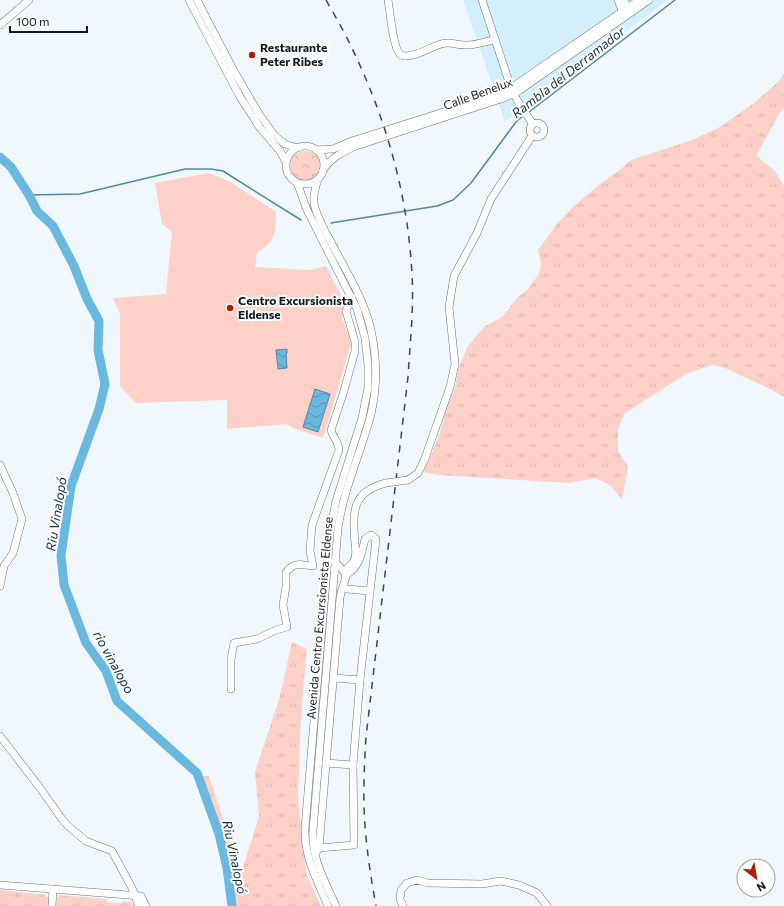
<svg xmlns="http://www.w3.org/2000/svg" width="784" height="906" viewBox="0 0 784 906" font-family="Commissioner,sans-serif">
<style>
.built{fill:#d3effe}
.grass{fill:url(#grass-tufts)}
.forest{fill:url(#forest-crowns)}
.garden{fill:#fdd1c8}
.water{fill:url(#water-waves);stroke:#4f89a6}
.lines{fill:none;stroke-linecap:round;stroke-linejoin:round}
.stream{stroke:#4f89a6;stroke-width:1.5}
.river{stroke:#69b8e0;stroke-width:9}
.minor-casing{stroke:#63747e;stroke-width:8}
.minor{stroke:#fff;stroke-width:7}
.rail{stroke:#3e4549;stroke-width:1.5;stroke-dasharray:7 7;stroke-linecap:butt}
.minor-bridge-casing{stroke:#63747e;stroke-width:8;stroke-linecap:butt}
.minor-bridge{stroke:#fff;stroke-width:7}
.poi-dot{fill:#ad1f03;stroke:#fff;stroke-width:1.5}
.labels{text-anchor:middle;stroke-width:4;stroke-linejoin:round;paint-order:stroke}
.poi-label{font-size:12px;font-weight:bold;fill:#131a1e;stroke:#fff;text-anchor:start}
.street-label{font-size:12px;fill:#131a1e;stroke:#fff}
.water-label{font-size:13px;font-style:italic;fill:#0a2f3f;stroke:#fff}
</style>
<defs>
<pattern id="grass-tufts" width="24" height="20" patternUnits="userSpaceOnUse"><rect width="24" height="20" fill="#fdd1c8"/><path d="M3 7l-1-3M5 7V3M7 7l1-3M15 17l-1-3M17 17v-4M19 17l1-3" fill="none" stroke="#d8b3ab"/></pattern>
<pattern id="forest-crowns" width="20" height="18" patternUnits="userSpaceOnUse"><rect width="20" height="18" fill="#fdd1c8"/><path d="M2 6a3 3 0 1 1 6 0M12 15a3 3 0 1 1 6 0" fill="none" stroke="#d8b3ab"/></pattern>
<pattern id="water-waves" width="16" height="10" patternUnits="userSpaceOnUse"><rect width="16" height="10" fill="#69b8e0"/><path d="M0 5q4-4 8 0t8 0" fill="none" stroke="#5595b5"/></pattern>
</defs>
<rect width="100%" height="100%" fill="#f1f8fd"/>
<path class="built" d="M463 0H668L505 122Z"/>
<g class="grass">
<path d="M784 74V107L779 114 756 156 775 171 784 186V397L770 389 723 367 712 365 686 374 625 413 618 428V451L628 467 622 499 610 485 595 478 570 483 438 475 424 472 440 433 446 409 455 388 458 369 468 346 484 327 502 317 517 298 528 289 539 274 541 264 538 250 557 224 574 206 601 183 621 169 631 160 692 140 720 127 754 103 778 82Z"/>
<path d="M292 642 307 649 301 712 298 800 307 876 321 906H234L223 841 200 776H209L235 856 242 870 259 817 255 772 279 700Z"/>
<path d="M0 890 46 895V897L58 898V895L107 899V902L121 903 122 901 131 902 132 904 137 903 138 906H0Z"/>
</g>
<circle class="forest" cx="305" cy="166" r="15"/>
<path class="garden" d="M209 173 229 181 276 212C276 234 276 240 257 253L255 267 310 270 326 266 344 301 342 319 352 341 323 438 293 428 286 424 227 429V400L136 403 120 386V314L113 298 166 294 172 232 162 224 155 183Z"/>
<g class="water">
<path d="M287 349V353H286L287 368 278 369 276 350Z"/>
<path d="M315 389 330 394 318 432 303 427Z"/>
</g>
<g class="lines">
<g class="stream">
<path d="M529 112 675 0"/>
<path d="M29 195 80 194 185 169H211L223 171 234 178 301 220"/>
<path d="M331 223 437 206 453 200 471 183 516 122 524 115"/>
</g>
<path class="river" d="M0 157 11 167 29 195 37 211 53 226 74 266 87 299 99 321 98 350 105 384 99 409 71 486 61 555 64 585 86 643 106 671 117 701 197 773 219 834 227 868 232 906"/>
<defs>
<g id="minor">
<path d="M189 0 239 95 260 128 280 151 286 162"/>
<path d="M197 0 234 71 259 114 275 136 285 144 297 148"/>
<path d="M388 0C390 11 393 48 400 54 408 61 429 48 438 45 451 40 456 46 468 45 477 45 486 41 495 40"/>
<path d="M482 0 511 88 517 100 532 123"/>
<path d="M618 0 624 15"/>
<path d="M624 0 629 11"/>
<path d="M0 25 29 0"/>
<circle cx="537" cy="130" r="7"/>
<circle cx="305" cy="165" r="19"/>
<path d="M316 150 333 149 352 141 497 95 511 88 639 0"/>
<path d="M323 170C331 158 341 153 353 147L504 98 520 90 649 0"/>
<path d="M318 179C316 186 313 194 314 202 315 215 326 232 332 244 347 273 366 302 372 335 377 361 377 388 371 414 361 452 344 488 338 528L313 830C311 858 325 881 336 906"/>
<path d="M297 183C302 194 304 205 310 216L357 309 365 338 368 365V388L362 418 336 501 330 532 305 828C304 857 317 880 328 906"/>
<path d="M0 465 13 493 22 519 13 553 4 566 0 586"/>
<path d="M408 480 418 473 424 461 450 387 455 364 449 307 454 276 477 233 491 199 532 136"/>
<path d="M345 571C347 568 351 565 353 562 357 557 356 550 355 544 353 514 350 492 386 483"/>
<path d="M343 587 347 589 370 591"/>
<path d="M334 678 360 680"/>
<path d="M231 689V659L234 643 257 639 276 630 287 627 283 605 286 586V572C296 561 300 565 313 566L310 551 312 525 339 450C339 442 333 438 331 430L343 394 355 351V342L346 311 352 297"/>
<path d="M0 736 40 788 62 819 68 826 86 841 112 851 132 888 139 906"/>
<path d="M326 763 353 765"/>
<path d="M319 848 354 845 353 765 360 680 376 539 371 535 365 539C361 556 360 566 346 575"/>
<path d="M317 851 319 848 340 598C343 576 354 580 334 561"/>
<path d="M0 885 141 896 146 906"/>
<path d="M52 906 53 889"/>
<path d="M403 906 400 899 401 890 407 883 417 880 428 883 482 884 501 881 519 885 537 893 547 906"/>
</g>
</defs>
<use href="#minor" class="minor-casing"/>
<use href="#minor" class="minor"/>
<path class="rail" d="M326 0C334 14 342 28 349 42 385 115 408 193 412 275 414 309 410 343 408 377L366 737C365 754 364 770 364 787 363 827 369 867 376 906"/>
<defs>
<path id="minor-bridge" d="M386 483 408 480"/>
</defs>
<use href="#minor-bridge" class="minor-bridge-casing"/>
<use href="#minor-bridge" class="minor-bridge"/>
</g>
<g class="poi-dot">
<circle cx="252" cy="55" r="4"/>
<circle cx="230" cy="308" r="4"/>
</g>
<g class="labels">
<g class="poi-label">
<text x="260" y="52">Restaurante<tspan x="260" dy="14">Peter Ribes</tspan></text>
<text x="238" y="305">Centro Excursionista<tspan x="238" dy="14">Eldense</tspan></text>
</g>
<g class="street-label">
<text transform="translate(478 94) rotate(-20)" y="4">Calle Benelux</text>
<text transform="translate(320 618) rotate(-85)" y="4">Avenida Centro Excursionista Eldense</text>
</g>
<g class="water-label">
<text transform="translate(568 72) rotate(-38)" y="5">Rambla del Derramador</text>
<text transform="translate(56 514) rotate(-81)" y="5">Riu Vinalopó</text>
<text transform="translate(114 662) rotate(61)" y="5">rio vinalopo</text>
<text transform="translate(235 857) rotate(78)" y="5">Riu Vinalopó</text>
</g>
</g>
<g transform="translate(756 878) rotate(149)"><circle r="19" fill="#ffffff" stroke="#a1a3a5"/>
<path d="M0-3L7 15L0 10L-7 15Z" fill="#ad1f03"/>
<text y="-6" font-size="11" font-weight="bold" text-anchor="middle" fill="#131a1e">N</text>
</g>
<path d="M10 26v6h77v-6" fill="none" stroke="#131a1e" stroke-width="2"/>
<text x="16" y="26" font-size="12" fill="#131a1e" stroke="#ffffff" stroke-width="3" paint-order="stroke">100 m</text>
</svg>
